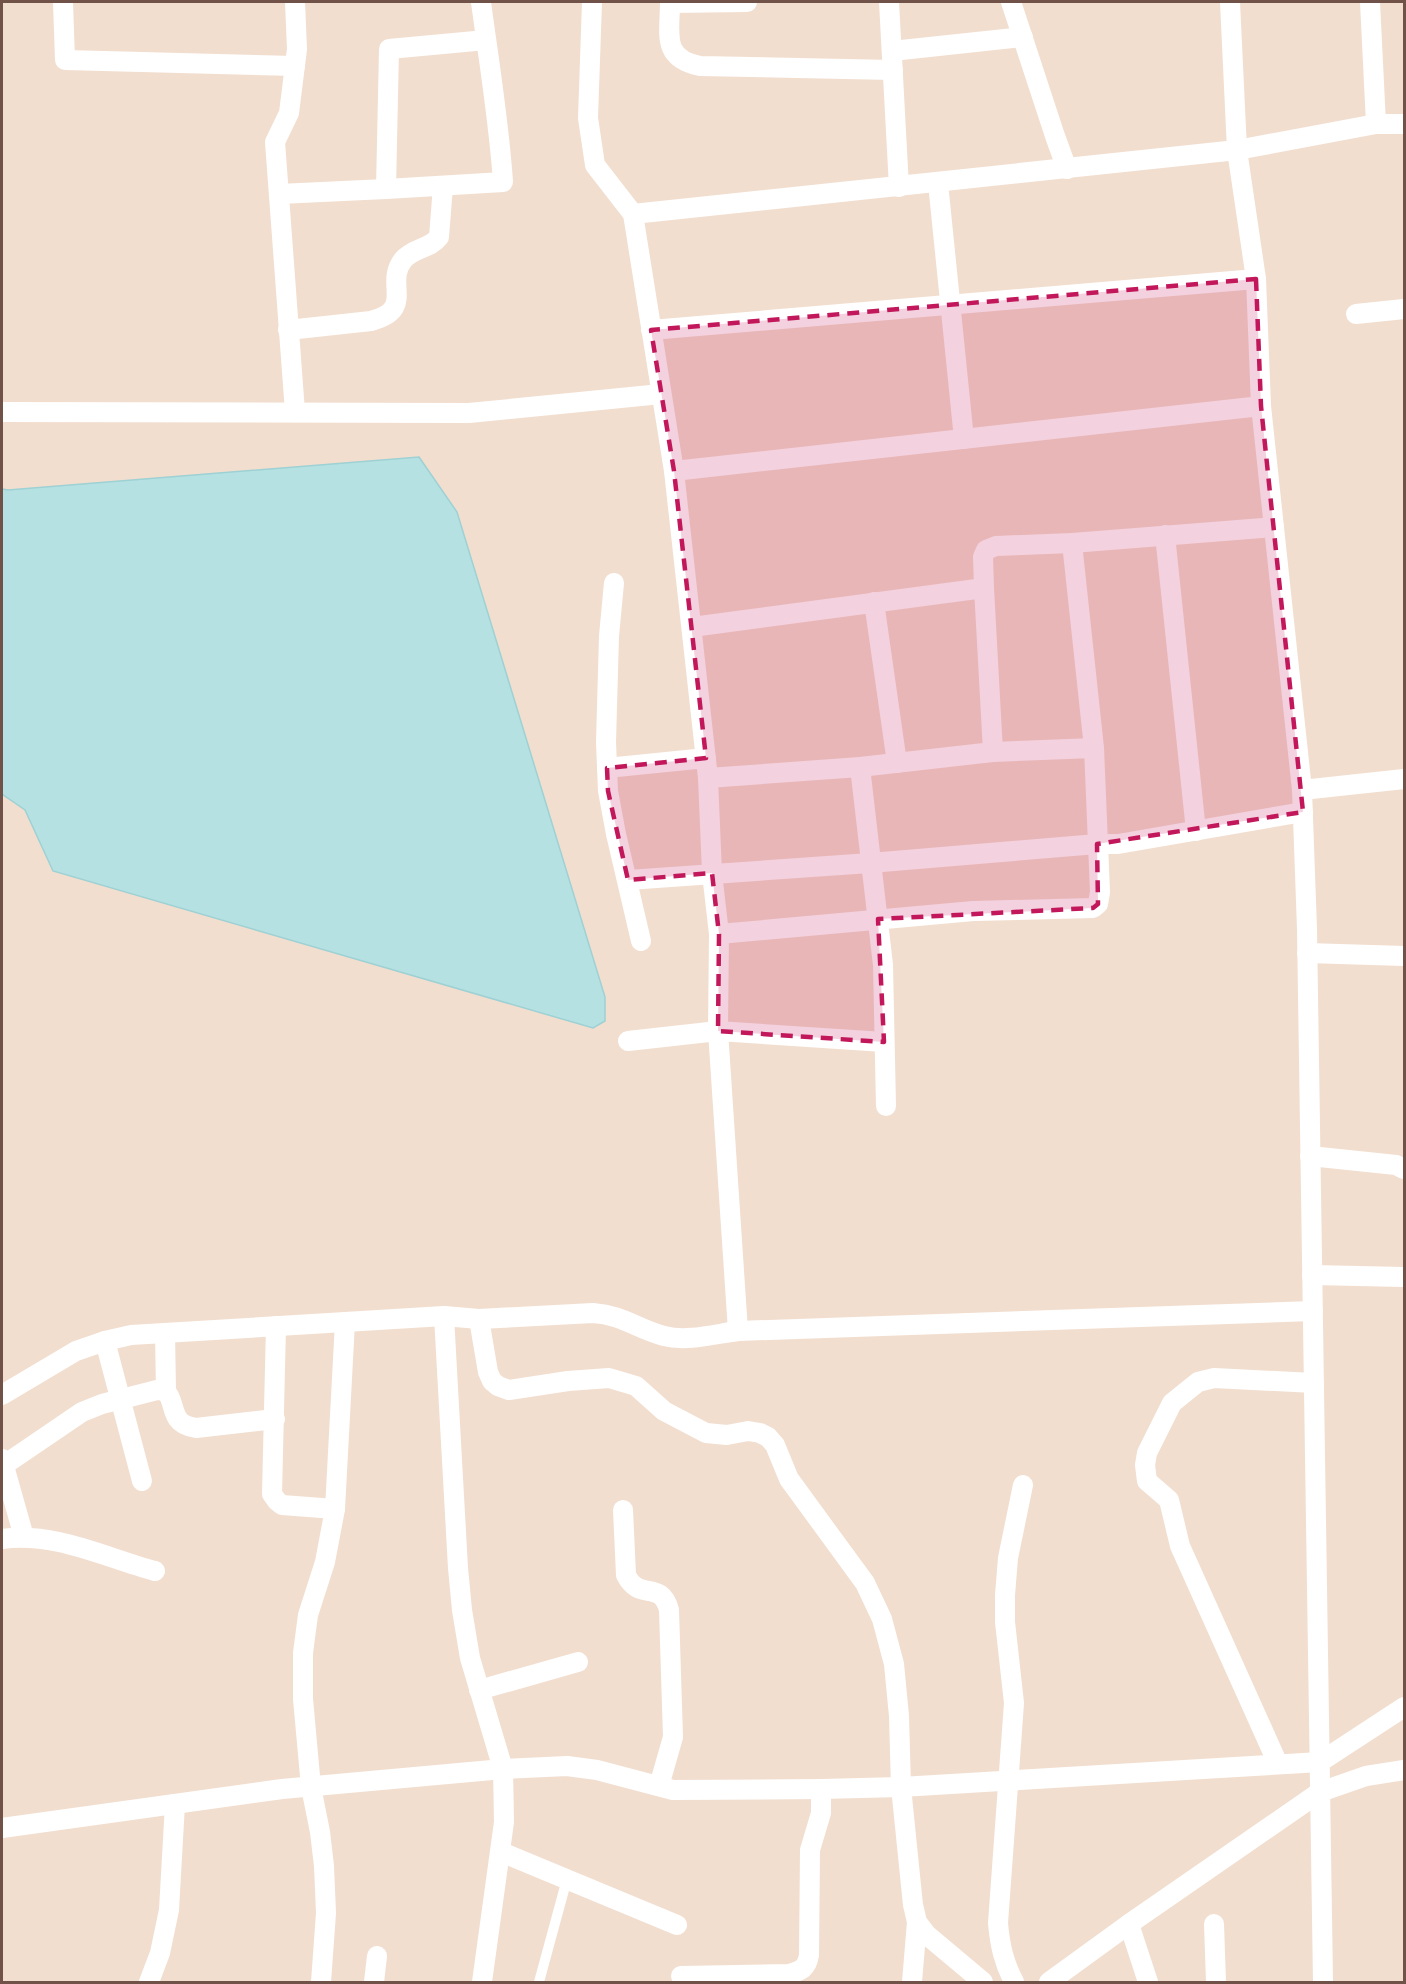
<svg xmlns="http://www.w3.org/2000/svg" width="1406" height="1984" viewBox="0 0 1406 1984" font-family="Montserrat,sans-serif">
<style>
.residential{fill:#f2decf}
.water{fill:#b6e1e2;stroke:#9dd1d4;stroke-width:1.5}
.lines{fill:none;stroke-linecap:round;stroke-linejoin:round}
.service{stroke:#fff;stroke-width:10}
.minor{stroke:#fff;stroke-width:20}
.marked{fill:#c2185b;fill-opacity:0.2;stroke:#c2185b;stroke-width:4.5;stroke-dasharray:12 8;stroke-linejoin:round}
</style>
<rect width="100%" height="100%" fill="#fbede0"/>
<rect class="residential" x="2" y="2" width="1402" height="1980"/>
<path class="water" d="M419 457 457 512 605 997V1021L593 1028 53 871 25 810 2 794V489L8 490Z"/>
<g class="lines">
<path class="service" d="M539 1982 567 1879"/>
<g class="minor">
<path d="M63 2 65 60 295 66"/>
<path d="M481 2C489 62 499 122 503 182L386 189 389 49 486 40"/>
<path d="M592 2 588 118 595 165 633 214"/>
<path d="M670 2C670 34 661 58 700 66L893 70"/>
<path d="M889 2 899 187"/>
<path d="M1011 2 1055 136 1067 169"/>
<path d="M1230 2 1237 150 1256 279 1261 406 1302 790 1307 929 1323 1982"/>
<path d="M1370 2 1376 124"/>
<path d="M670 3 747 2"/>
<path d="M892 51 1023 37"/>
<path d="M938 183 964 439"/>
<path d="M279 194 386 189"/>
<path d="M1356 314 1404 309"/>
<path d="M288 330 371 321C416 309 384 284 403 260 413 248 430 249 439 237L443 186"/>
<path d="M651 330 1256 279"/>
<path d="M1261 406 674 471 633 214 1237 150 1376 124H1404"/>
<path d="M2 412 469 413 661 394"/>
<path d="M295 412 275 142 289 113 297 49 295 2"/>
<path d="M674 471 708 778 712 873 719 934 718 1031 738 1331"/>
<path d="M1165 535 1196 831"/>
<path d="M614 583 609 636 606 742 608 791 616 834 641 941"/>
<path d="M984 588 983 557 986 550 996 546 1072 543 1274 527"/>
<path d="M874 602 897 763"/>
<path d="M692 627 984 588 993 752"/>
<path d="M860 767 883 965 886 1106"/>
<path d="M607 768 706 758"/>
<path d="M708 778 860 767 993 752 1094 748"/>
<path d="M1302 790 1404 779"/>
<path d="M628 880 870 863 1097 844H1118L1303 812"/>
<path d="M719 934 973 911 1093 908 1098 904 1100 892 1094 748 1072 543"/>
<path d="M1307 953 1404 956"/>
<path d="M628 1041 718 1031 884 1042"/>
<path d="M1310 1156 1396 1165 1404 1169"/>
<path d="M1312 1275 1404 1277"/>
<path d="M444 1316 458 1568 462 1610 470 1658 503 1769 504 1822 482 1982"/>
<path d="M479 1319 488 1372 492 1381 498 1386 509 1390 568 1381 609 1378 636 1386 664 1411 706 1433 727 1435 748 1431 760 1433 768 1437 775 1445 789 1479 865 1583 882 1619 894 1664 899 1716 901 1787 913 1905 917 1922 927 1935 983 1982"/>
<path d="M276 1326 272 1494 277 1501 282 1505 335 1509"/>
<path d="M165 1333 166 1391"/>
<path d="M105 1341 142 1481"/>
<path d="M2 1395 76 1351 105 1341 131 1335 444 1316 479 1319 593 1313C623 1315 637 1329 664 1336 687 1342 715 1334 738 1331L1313 1311"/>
<path d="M2 1459 24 1537"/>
<path d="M4 1465 82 1412 102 1404 157 1390C174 1389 170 1408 178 1419 182 1425 190 1427 196 1428L275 1419"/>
<path d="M623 1510 626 1575C639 1602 661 1579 669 1610L673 1737 659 1786"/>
<path d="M2 1539C56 1532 103 1557 155 1571"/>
<path d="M479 1690 578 1662"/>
<path d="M1278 1764 1180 1546 1169 1500 1147 1481 1145 1465 1147 1453 1172 1403 1198 1382 1214 1378 1314 1383"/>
<path d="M2 1828 282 1789 503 1769 567 1766 597 1770 673 1790 821 1789 901 1787 1320 1762 1404 1707"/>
<path d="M501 1852 677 1925"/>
<path d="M1129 1924 1148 1982"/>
<path d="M1214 1924 1216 1982"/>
<path d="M681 1976 789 1974C801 1971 807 1968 809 1955L810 1850 821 1813V1789"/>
<path d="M149 1982 160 1953 169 1910 175 1804"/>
<path d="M321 1982 326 1913 324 1866 320 1832 311 1787 303 1699V1653L308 1615 325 1562 335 1509 345 1322"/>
<path d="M374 1982 377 1956"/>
<path d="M912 1982 917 1922"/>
<path d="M1014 1982C1004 1963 1000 1946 998 1923L1014 1703 1005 1622V1595L1008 1558 1023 1485"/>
<path d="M1049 1982 1129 1924 1320 1792 1366 1776 1404 1770"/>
</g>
</g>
<path class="marked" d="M1256 279 1261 406 1303 812 1097 844 1098 904 1093 908 878 919 884 1042 718 1031 719 934 712 873 628 880 608 791 607 768 706 758 674 471 651 330Z"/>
<rect width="1406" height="1984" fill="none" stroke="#705249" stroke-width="6"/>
</svg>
